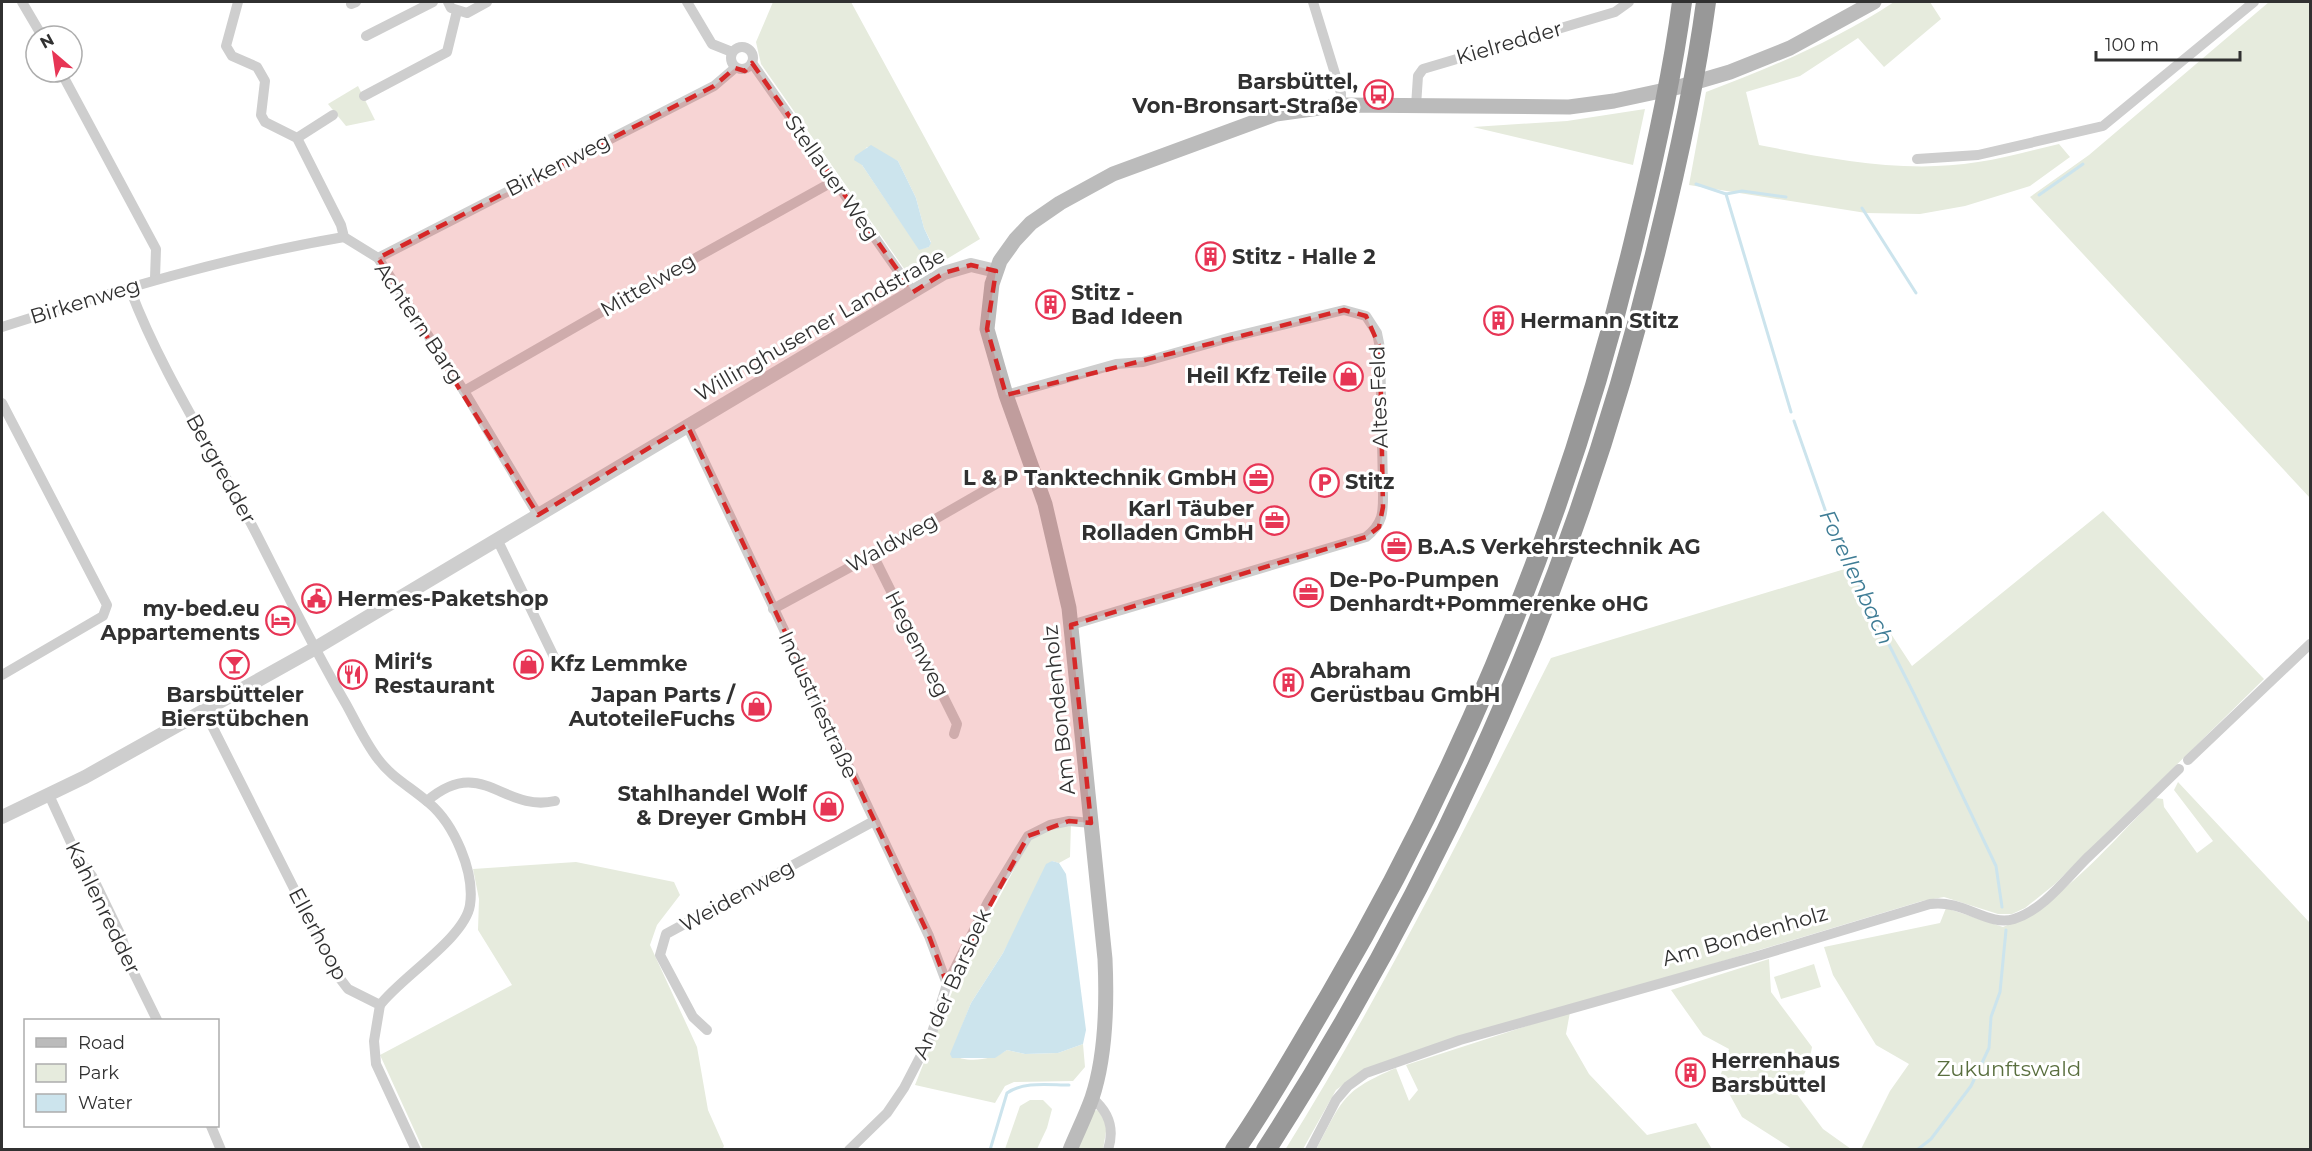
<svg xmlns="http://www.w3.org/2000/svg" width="2312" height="1151" viewBox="0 0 2312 1151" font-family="Montserrat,sans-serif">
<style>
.green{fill:#e6ebdd;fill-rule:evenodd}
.water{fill:#cce4ed}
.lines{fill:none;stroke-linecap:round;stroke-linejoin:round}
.stream{stroke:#cce4ed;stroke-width:3}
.minor{stroke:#cecece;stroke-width:10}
.tertiary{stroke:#cecece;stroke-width:14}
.secondary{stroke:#bbb;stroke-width:15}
.motorway{stroke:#989898;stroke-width:20}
.marked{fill:#d62828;fill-opacity:0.2;stroke:#d62828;stroke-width:4.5;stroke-dasharray:12 8;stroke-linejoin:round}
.labels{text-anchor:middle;stroke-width:6;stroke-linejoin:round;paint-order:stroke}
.street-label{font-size:21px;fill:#313131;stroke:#fff}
.poi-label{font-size:21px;font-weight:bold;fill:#313131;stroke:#fff;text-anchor:start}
.park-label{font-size:21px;fill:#596e3e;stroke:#fff}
.water-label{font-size:22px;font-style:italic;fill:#3e7c95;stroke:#fff}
</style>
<rect width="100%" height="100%" fill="#fff"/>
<g class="green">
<path d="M773 2H851L980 239 912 280 761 64 756 42ZM867 147 898 161 916 198 924 228 931 242 929 247 919 249 862 165 863 152Z"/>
<path d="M1894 2H1930L1941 19 1884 67 1858 38 1800 76 1746 92 1759 145C1831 159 1905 174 1978 162 2005 158 2032 150 2059 144L2070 157 2030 186 1965 206 1920 214 1866 213 1689 185 1706 92C1772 67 1835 41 1894 2Z"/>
<path d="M2269 2H2310V498L2030 197 2089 155Z"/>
<path d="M358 86 375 120 346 126 328 104Z"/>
<path d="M1645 109 1633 165 1473 127 1567 121Z"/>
<path d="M2103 511 2264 679 2055 884 2025 908 2012 914H1998L1944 897 1922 901 1365 1069 1336 1090 1303 1149 1285 1150C1384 991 1467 825 1551 658L1848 568 1912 666Z"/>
<path d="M2178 782 2310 923V1149H1861L1890 1091 1909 1064 1876 1045 1833 975 1824 947 1940 923 1946 908 2003 927C2064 902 2110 843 2156 798L2163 799 2164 807 2197 853 2213 841 2174 790Z"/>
<path d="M1071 823 1070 857 1059 863 1052 861 1003 953 971 1003 951 1054C967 1064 991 1060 1007 1050L1025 1054 1058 1053 1083 1044 1085 1067 1073 1081 1014 1082 1005 1086 995 1103 915 1085 960 972 1031 837Z"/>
<path d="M576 862 674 882 680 895 657 925 650 945 697 1047 708 1110 724 1146 722 1150 423 1149 380 1055 512 985 478 930 479 899 473 869Z"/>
<path d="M1769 959 1771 992 1812 1047 1809 1063 1796 1093 1823 1129 1851 1149H1792L1742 1117 1720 1077 1729 1049 1703 1035 1671 990Z"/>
<path d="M1814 964 1821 987 1781 999 1774 977Z"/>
<path d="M1570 1012 1566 1034 1589 1074 1647 1135 1696 1123 1712 1149 1316 1150C1343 1099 1342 1091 1396 1068L1409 1101 1418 1090 1406 1065Z"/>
<path d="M1030 1100H1043L1052 1109 1047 1128 1037 1149H1005L1020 1106Z"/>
<path d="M1096 1110 1099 1111 1107 1126 1103 1149 1076 1150 1092 1113Z"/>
</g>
<g class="water">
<path d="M871 145 898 161 916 198 924 228 931 243 929 247 919 250 862 165 854 160 855 156Z"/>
<path d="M1052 861 1059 863 1066 874 1086 1030 1083 1044 1058 1053 1025 1054 1007 1050 995 1058H952L950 1054 971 1003 1003 953 1046 864Z"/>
</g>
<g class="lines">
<g class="stream">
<path d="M1696 184 1726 194 1791 412"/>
<path d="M1726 194 1742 191 1786 197"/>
<path d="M2039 195 2083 164"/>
<path d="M1862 208 1916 293"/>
<path d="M1794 421 1835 538 1915 696 1996 866 2002 907"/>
<path d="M990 1150 1007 1093C1024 1081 1049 1085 1069 1085"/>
<path d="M1917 1150 1931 1139 1971 1086 1989 1048 1991 1017 2000 992 2006 930"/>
</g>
<g class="minor">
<path d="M22 2 42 36"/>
<path d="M238 2 226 46 232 56 257 67 265 81 261 115 265 122 297 138 341 225 344 237 378 258 464 391 538 515"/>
<path d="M448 2 451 8 467 13 487 2"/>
<path d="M687 2 712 44 732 52"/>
<path d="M1313 2 1341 93V105"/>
<path d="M351 4 356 2"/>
<path d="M366 36 433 2"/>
<circle cx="742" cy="58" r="11"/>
<path d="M752 63 913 292"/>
<path d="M61 72 156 249 155 278"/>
<path d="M364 96 447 52 457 11"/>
<path d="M1416 106 1418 76 1423 69 1615 12 1629 2"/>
<path d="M297 138 333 115"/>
<path d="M1917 159 1978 155 2103 126 2254 2"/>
<path d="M378 258 714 86 735 68"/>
<path d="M130 289C163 376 215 453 257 535 286 592 314 649 346 704 356 722 365 742 378 759 392 778 411 787 429 803 454 824 475 872 470 905 465 938 401 977 380 1005"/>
<path d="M2 327C115 291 226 257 344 237"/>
<path d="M464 391 699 256 834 181"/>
<path d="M1006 395 1116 364 1143 362 1232 337 1344 310 1366 316 1377 333 1380 348 1383 488C1383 510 1385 522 1366 537L1071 625"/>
<path d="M2 403 107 605 103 616 2 675"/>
<path d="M687 425 929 936 947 984"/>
<path d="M497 539 557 663"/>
<path d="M873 555 957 724 954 734"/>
<path d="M773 609 878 552 1010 476"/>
<path d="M204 710 338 976 348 989 380 1005 374 1041 376 1064 416 1150"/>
<path d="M2188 760 2310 644"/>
<path d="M49 795 78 858 92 876 122 938 128 961 157 1020"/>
<path d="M427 801C482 754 503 813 555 801"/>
<path d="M707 1030 693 1017 660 955 666 934 874 821"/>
<path d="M1092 1098C1109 1112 1115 1128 1108 1150"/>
<path d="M211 1126 221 1150"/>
<path d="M849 1150 887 1113 904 1088 931 1036 947 984 988 902 1028 836 1050 825 1069 821 1091 823"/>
<path d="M1310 1150 1336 1100 1348 1086 1366 1073 1460 1040 1761 955 1930 904C1963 899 1988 927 2014 919 2043 910 2066 879 2087 858 2118 829 2148 799 2179 769"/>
</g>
<path class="tertiary" d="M2 817 85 777 314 649 944 273 971 265 996 271"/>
<path class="secondary" d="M1070 1150C1077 1133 1086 1115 1092 1098 1106 1056 1107 1003 1105 959L1069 608 1045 504 1006 395 987 329 992 284 1000 261 1015 240 1031 223 1060 203 1113 174 1276 114 1341 105 1569 107 1614 101 1679 87 1730 72 1790 48 1874 2"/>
<g class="motorway">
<path d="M1235 1150C1270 1100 1299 1047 1330 995 1471 754 1573 500 1637 228 1655 154 1672 77 1682 2"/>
<path d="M1266 1150C1447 869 1579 570 1657 246 1677 165 1695 84 1706 2"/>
</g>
</g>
<path class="marked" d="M752 63 913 292 944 273 971 265 996 271 987 329 1006 395 1344 310 1366 316 1380 348 1383 507 1379 527 1366 537 1071 625 1091 823 1069 821 1028 836 947 984 929 936 687 425 538 515 378 258 714 86 735 68 745 71Z"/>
<defs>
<symbol id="bus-ring" viewBox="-11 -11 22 22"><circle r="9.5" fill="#fff" stroke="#e73555" stroke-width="1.5"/><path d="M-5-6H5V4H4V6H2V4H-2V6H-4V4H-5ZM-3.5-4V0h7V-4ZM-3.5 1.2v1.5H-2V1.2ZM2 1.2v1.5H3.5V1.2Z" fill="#e73555"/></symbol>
<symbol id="building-ring" viewBox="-11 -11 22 22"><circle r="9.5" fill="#fff" stroke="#e73555" stroke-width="1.5"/><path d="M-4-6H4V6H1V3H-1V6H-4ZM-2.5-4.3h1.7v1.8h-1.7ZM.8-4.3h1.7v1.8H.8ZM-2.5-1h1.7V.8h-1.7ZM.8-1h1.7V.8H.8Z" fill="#e73555"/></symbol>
<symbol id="shop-ring" viewBox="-11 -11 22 22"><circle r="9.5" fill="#fff" stroke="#e73555" stroke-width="1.5"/><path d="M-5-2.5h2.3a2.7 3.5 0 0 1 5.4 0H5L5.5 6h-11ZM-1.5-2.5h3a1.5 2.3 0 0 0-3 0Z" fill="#e73555"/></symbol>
<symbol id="office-ring" viewBox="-11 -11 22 22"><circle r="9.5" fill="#fff" stroke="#e73555" stroke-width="1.5"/><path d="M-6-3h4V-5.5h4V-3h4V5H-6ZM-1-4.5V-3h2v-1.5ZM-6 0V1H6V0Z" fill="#e73555"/></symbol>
<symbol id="parking-ring" viewBox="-11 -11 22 22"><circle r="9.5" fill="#fff" stroke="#e73555" stroke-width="1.5"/><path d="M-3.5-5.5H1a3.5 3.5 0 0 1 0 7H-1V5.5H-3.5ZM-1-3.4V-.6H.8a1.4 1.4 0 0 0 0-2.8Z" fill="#e73555"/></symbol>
<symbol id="civic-ring" viewBox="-11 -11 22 22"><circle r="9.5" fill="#fff" stroke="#e73555" stroke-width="1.5"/><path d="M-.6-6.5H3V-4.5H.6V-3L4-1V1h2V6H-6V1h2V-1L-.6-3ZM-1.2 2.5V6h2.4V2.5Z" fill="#e73555"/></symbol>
<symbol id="hotel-ring" viewBox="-11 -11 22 22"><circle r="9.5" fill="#fff" stroke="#e73555" stroke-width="1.5"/><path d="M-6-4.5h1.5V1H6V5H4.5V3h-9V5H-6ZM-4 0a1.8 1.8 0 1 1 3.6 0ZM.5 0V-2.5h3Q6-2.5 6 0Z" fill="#e73555"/></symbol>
<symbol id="bar-ring" viewBox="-11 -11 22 22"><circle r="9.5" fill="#fff" stroke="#e73555" stroke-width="1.5"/><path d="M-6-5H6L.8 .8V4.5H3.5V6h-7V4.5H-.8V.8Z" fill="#e73555"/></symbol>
<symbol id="restaurant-ring" viewBox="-11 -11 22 22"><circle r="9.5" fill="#fff" stroke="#e73555" stroke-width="1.5"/><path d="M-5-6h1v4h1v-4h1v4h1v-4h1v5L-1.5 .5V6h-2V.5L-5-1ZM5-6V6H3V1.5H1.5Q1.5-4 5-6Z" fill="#e73555"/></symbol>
</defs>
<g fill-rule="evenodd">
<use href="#bus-ring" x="1362" y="78" width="33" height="33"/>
<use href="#building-ring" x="1194" y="240" width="33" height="33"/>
<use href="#building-ring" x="1034" y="288" width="33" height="33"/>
<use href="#building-ring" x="1482" y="304" width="33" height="33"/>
<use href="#shop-ring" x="1332" y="360" width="33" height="33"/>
<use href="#office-ring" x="1242" y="462" width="33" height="33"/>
<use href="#parking-ring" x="1308" y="466" width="33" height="33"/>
<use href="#office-ring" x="1258" y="504" width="33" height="33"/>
<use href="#office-ring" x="1380" y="530" width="33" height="33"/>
<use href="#office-ring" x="1292" y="576" width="33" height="33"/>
<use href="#civic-ring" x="300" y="582" width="33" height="33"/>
<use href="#hotel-ring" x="264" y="604" width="33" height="33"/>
<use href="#bar-ring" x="218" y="648" width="33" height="33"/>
<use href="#shop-ring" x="512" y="648" width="33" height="33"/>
<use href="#restaurant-ring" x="336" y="658" width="33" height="33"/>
<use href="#building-ring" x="1272" y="666" width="33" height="33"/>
<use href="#shop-ring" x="740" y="690" width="33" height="33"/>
<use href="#shop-ring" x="812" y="790" width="33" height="33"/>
<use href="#building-ring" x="1674" y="1056" width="33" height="33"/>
</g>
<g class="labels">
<g class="street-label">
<text transform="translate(1509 43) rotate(-16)" y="7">Kielredder</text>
<text transform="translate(558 165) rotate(-27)" y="7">Birkenweg</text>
<text transform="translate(832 178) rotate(55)" y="7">Stellauer Weg</text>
<text transform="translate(648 285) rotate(-30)" y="7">Mittelweg</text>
<text transform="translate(85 301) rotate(-17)" y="7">Birkenweg</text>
<text transform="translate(419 323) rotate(56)" y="7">Achtern Barg</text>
<text transform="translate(820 325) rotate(-30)" y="7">Willinghusener Landstraße</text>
<text transform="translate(1379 397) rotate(-92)" y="7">Altes Feld</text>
<text transform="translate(221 469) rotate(61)" y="7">Bergredder</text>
<text transform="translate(892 543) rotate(-29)" y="7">Waldweg</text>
<text transform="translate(917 644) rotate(63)" y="7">Hegenweg</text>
<text transform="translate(818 705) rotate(65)" y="7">Industriestraße</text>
<text transform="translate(1059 710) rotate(-96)" y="7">Am Bondenholz</text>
<text transform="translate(737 896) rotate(-29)" y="7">Weidenweg</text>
<text transform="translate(103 908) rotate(64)" y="7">Kahlenredder</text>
<text transform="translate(318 934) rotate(62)" y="7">Ellerhoop</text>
<text transform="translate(1745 936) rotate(-16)" y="7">Am Bondenholz</text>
<text transform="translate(952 984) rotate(-66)" y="7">An der Barsbek</text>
</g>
<g class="poi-label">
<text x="1358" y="89" text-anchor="end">Barsbüttel,<tspan x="1358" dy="24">Von-Bronsart-Straße</tspan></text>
<text x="1232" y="264">Stitz - Halle 2</text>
<text x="1071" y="300">Stitz -<tspan x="1071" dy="24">Bad Ideen</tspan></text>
<text x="1520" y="328">Hermann Stitz</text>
<text x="1327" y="383" text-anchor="end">Heil Kfz Teile</text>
<text x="1237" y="485" text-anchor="end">L &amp; P Tanktechnik GmbH</text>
<text x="1345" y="489">Stitz</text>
<text x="1254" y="516" text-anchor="end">Karl Täuber<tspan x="1254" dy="24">Rolladen GmbH</tspan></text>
<text x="1417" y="554">B.A.S Verkehrstechnik AG</text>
<text x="1329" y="587">De-Po-Pumpen<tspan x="1329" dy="24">Denhardt+Pommerenke oHG</tspan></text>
<text x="337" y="606">Hermes-Paketshop</text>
<text x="260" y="616" text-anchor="end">my-bed.eu<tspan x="260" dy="24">Appartements</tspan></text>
<text x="374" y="669">Miri‘s<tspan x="374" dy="24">Restaurant</tspan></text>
<text x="550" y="671">Kfz Lemmke</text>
<text x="1310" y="678">Abraham<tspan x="1310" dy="24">Gerüstbau GmbH</tspan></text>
<text x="235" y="702" text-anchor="middle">Barsbütteler<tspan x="235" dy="24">Bierstübchen</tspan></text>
<text x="735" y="702" text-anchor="end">Japan Parts /<tspan x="735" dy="24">AutoteileFuchs</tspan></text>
<text x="807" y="801" text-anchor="end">Stahlhandel Wolf<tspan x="807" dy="24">&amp; Dreyer GmbH</tspan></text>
<text x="1711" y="1068">Herrenhaus<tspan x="1711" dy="24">Barsbüttel</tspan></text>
</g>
<g class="park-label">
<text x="2009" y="1076">Zukunftswald</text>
</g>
<g class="water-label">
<text transform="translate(1857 577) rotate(65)" y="8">Forellenbach</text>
</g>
</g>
<rect width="2312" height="1151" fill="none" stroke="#313131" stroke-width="6"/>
<rect x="24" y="1019" width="195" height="108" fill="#ffffff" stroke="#adadad" stroke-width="1.5"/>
<rect x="36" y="1038" width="30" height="9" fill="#bbbbbb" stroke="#adadad" stroke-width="1.5"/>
<text x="78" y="1049" font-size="18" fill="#313131">Road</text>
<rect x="36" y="1064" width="30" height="18" fill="#e6ebdd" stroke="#adadad" stroke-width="1.5"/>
<text x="78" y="1079" font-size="18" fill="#313131">Park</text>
<rect x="36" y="1094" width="30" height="18" fill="#cce4ed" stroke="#adadad" stroke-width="1.5"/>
<text x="78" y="1109" font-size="18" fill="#313131">Water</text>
<g transform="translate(54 54) rotate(331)"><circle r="28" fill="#ffffff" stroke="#adadad" stroke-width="1.5"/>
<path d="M0-4.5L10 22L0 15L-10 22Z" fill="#e73555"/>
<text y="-9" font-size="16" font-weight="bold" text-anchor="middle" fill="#313131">N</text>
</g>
<path d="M2096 51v9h144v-9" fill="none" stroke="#313131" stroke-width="3"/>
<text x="2105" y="51" font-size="18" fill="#313131" stroke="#ffffff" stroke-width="4.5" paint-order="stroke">100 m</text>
</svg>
